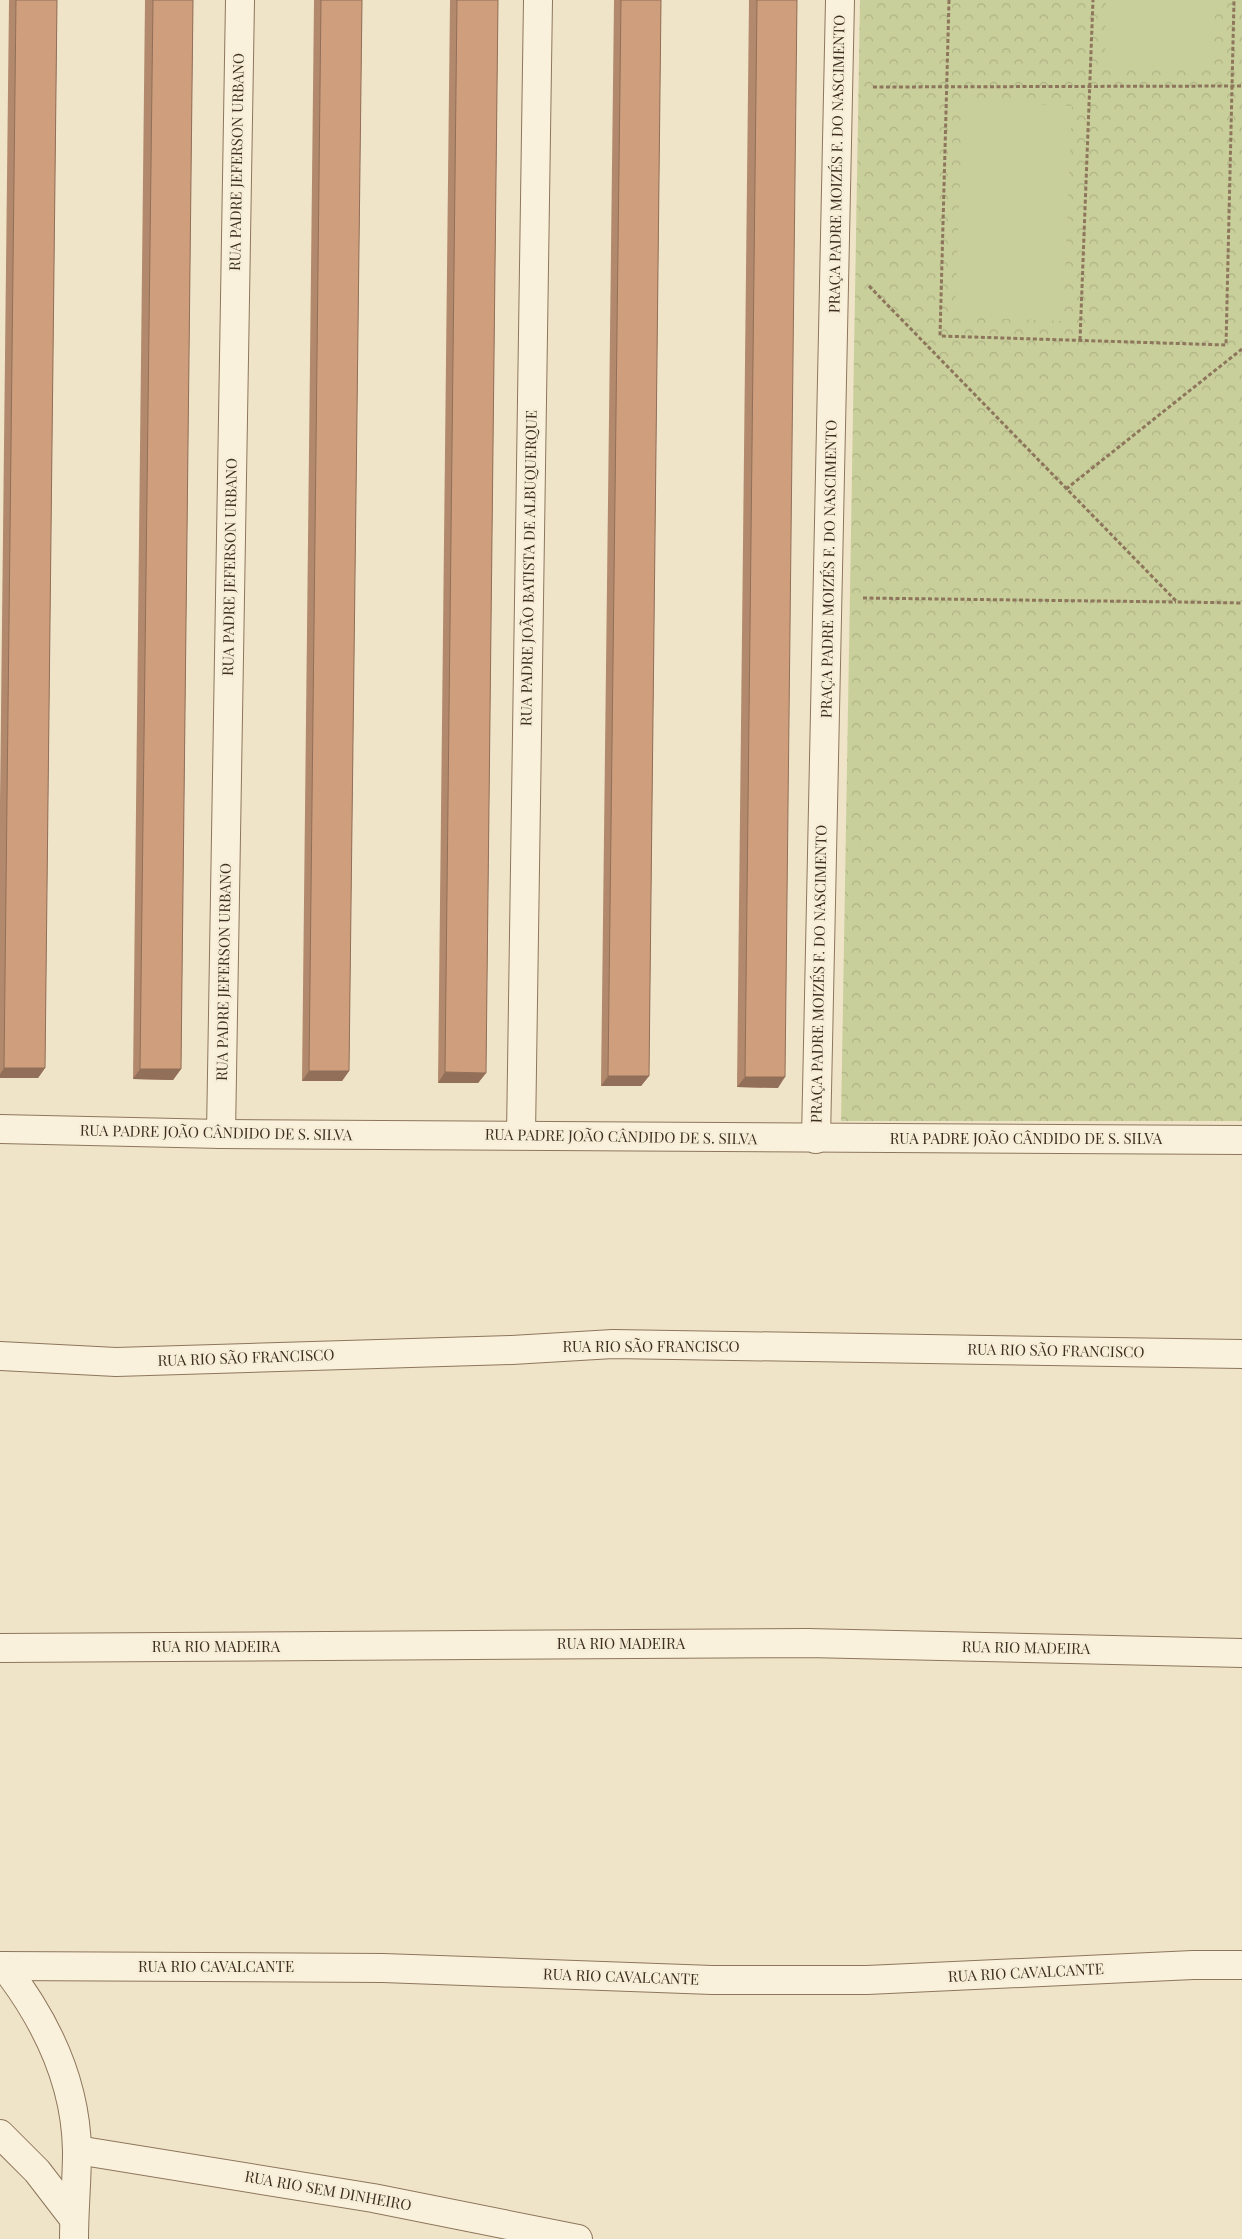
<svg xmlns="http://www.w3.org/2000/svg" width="1242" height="2239" viewBox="0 0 1242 2239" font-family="'Playfair Display',serif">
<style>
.park{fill:url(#park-crowns)}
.pitch{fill:#c9cf9b}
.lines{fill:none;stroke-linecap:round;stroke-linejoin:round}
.street-casing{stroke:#8d765c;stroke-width:30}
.path{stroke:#8d765c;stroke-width:3;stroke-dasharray:4 2.5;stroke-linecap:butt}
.street{stroke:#faf1dc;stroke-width:28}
.wall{fill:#b2896c}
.shaded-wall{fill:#916f58}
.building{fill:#cf9f7d;stroke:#916f58}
.labels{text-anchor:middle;stroke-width:5;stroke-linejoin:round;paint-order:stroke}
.street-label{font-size:15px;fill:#3d2e20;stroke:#f7eed8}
</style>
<defs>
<pattern id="park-crowns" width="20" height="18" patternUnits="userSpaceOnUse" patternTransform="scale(1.25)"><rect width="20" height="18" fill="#c9cf9b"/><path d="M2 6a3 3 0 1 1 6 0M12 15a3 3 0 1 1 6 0" fill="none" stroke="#aeb285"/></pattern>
</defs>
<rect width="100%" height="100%" fill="#f0e4c8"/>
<path class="park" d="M860 0H1242V1121H841Z"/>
<g class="pitch">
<path d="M1106 0H1215L1213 67 1105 64Z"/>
<path d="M963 102 1072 106 1063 321 955 317Z"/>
</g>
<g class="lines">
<defs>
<g id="street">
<path d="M0 1129 221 1134 1242 1140"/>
<path d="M221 1134 240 0"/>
<path d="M521 1135 538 0"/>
<path d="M816 1139 840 0"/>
<path d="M0 1356 116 1362 512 1350 613 1344 1242 1354"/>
<path d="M0 1648 808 1643 1242 1653"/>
<path d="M0 1966 383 1968 712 1980H867L1193 1965H1242"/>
<path d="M4 1966C46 2020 76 2081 77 2151 77 2180 74 2210 74 2239"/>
<path d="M0 2134 37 2171 74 2219"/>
<path d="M77 2150 373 2198 578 2239"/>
</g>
</defs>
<use href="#street" class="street-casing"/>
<g class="path">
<path d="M949 0 940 336 1226 345 1234 0"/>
<path d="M873 87 1242 86"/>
<path d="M869 286 1177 602 1242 603"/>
<path d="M1080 340 1093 0"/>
<path d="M1066 489 1242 349"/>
<path d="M863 598 1176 602"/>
</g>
<use href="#street" class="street"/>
</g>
<g class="wall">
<path d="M9 0H57L45 1068 38 1078H0V802Z"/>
<path d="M145 0H193L181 1069 173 1080 133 1079Z"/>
<path d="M314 0H362L349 1071 342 1081H302Z"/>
<path d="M450 0H498L486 1073 478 1083H438Z"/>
<path d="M614 0H661L649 1076 641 1086H601Z"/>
<path d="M749 0H797L778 1088 737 1087Z"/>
</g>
<g class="shaded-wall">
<path d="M4 1068H45L38 1078H0V1074Z"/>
<path d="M140 1069H181L173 1080 133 1079Z"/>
<path d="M309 1071H349L342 1081H302Z"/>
<path d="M445 1072 486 1073 478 1083H438Z"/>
<path d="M608 1076H649L641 1086H601Z"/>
<path d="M745 1077H785L778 1088 737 1087Z"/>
</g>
<g class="building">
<path d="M16 0H57L45 1068H4Z"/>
<path d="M153 0H193L181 1069H140Z"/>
<path d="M321 0H362L349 1071H309Z"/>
<path d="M457 0H498L486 1073 445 1072Z"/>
<path d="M621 0H661L649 1076H608Z"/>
<path d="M757 0H797L785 1077H745Z"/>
</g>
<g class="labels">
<g class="street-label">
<text transform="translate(237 162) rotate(-89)" y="5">RUA PADRE JEFERSON URBANO</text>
<text transform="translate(837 164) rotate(-89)" y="5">PRAÇA PADRE MOIZÉS F. DO NASCIMENTO</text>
<text transform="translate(230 567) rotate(-89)" y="5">RUA PADRE JEFERSON URBANO</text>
<text transform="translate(529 568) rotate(-89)" y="5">RUA PADRE JOÃO BATISTA DE ALBUQUERQUE</text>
<text transform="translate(829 569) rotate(-89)" y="5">PRAÇA PADRE MOIZÉS F. DO NASCIMENTO</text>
<text transform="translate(224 972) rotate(-89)" y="5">RUA PADRE JEFERSON URBANO</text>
<text transform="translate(819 974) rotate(-89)" y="5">PRAÇA PADRE MOIZÉS F. DO NASCIMENTO</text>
<text transform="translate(216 1133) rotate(1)" y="5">RUA PADRE JOÃO CÂNDIDO DE S. SILVA</text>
<text transform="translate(621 1137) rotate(1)" y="5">RUA PADRE JOÃO CÂNDIDO DE S. SILVA</text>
<text x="1026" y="1144">RUA PADRE JOÃO CÂNDIDO DE S. SILVA</text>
<text x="651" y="1352">RUA RIO SÃO FRANCISCO</text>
<text transform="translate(1056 1351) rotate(1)" y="5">RUA RIO SÃO FRANCISCO</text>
<text transform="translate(246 1358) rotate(-2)" y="5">RUA RIO SÃO FRANCISCO</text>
<text x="621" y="1649">RUA RIO MADEIRA</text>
<text x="216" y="1652">RUA RIO MADEIRA</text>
<text transform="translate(1026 1648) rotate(1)" y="5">RUA RIO MADEIRA</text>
<text x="216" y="1972">RUA RIO CAVALCANTE</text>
<text transform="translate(1026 1973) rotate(-3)" y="5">RUA RIO CAVALCANTE</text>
<text transform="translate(621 1977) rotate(2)" y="5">RUA RIO CAVALCANTE</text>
<text transform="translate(328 2191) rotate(10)" y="5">RUA RIO SEM DINHEIRO</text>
</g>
</g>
</svg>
